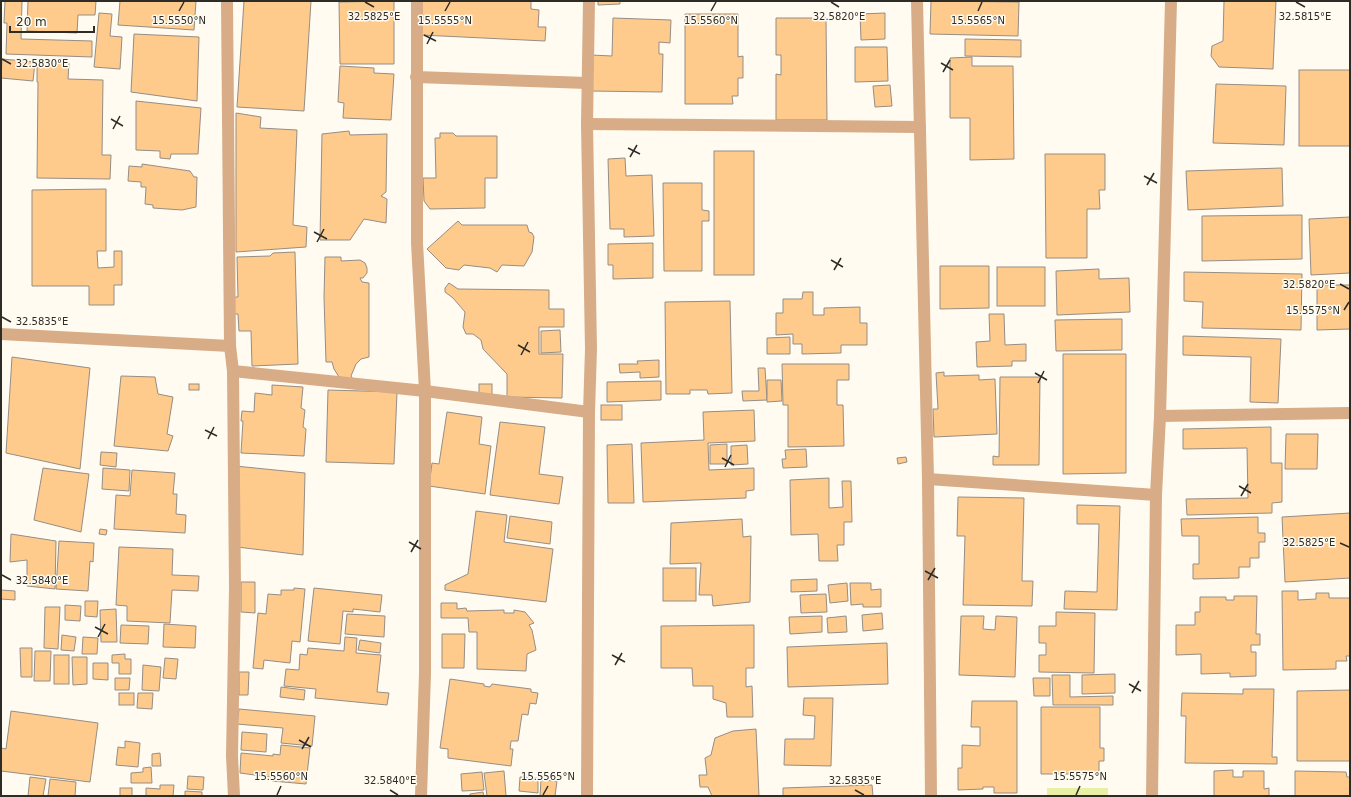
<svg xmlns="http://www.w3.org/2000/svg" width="1351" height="797" viewBox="0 0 1351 797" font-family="'DejaVu Sans',sans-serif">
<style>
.green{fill:#e7f0a5}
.building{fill:#fecb8d;stroke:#978d83}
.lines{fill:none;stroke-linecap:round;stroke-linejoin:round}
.minor{stroke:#d7ac87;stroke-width:12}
.ticks{fill:none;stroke:#2e2c27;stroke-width:1.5}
.ticks-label{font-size:10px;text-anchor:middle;fill:#2e2c27;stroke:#fffbf0;stroke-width:3;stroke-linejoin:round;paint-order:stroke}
</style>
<rect width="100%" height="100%" fill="#fffbf0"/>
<rect class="green" x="1047" y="788" width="61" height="8"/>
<g class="building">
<path d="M5 1H22L21 39 92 41V57L6 54 7 23H4Z"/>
<path d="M28 1H96L95 15H78L77 33 27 31Z"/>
<path d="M120 1H196L194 30 118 25Z"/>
<path d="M244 1H311L304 111 237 107Z"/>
<path d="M394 1V64H340L339 2Z"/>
<path d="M422 1H531V9L539 10 538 27H546L545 41 421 35Z"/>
<path d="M598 1H620V4L598 5Z"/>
<path d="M931 1 1019 2 1018 36 930 34Z"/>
<path d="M1224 1H1276L1273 69 1219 67 1211 56 1212 46 1223 41Z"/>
<path d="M99 13 112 14 110 36 122 37 120 69 94 67Z"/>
<path d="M885 13V39L861 40 860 14Z"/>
<path d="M685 14H738V57L743 56V78H738V96H732L733 104H685Z"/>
<path d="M613 18 671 20 670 43 659 42V54H663L662 92 590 91 591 55 612 56Z"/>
<path d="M776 18H826L827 120H776V74L781 75V55H776Z"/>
<path d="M134 34 199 37 197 101 131 92Z"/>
<path d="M965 39 1021 40V57L965 56Z"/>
<path d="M855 47H887L888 81 855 82Z"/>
<path d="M972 57V66H1013L1014 159 970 160V118H950V58Z"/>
<path d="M2 59 35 62 33 81 1 78Z"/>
<path d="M37 63H69L68 79 103 80 102 155H111L110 179 37 178 38 82H37Z"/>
<path d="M340 66 374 68V73L394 74 391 120 343 118 344 103 338 102Z"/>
<rect x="1299" y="70" width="51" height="76"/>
<path d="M1216 84 1286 86 1284 145 1213 143Z"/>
<path d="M890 85 892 106 875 107 873 86Z"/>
<path d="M136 101 201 108 198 154H171L170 159 160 158V151L136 150Z"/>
<path d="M236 113 261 117 260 128 297 130 293 225 307 227 306 247 236 252Z"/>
<path d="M349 131 350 135 387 134 386 192 381 196 387 199 386 223 364 219 350 240H320L322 134Z"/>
<path d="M440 133H453L456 136H497V178H485V208L430 209 424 201 423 178H436L435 138H440Z"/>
<rect x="714" y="151" width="40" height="124"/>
<path d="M1045 154H1105V190H1099L1100 209H1087V258H1046Z"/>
<path d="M625 158 626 176 652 175 654 236 624 237V229H610L608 159Z"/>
<path d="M142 164 190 171 194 177H197L196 207 182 210 153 208V205L145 204 146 187H141V182L128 181 129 166 142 167Z"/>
<path d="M1282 168 1283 206 1188 210 1186 171Z"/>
<path d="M663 183H702V210L709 211V221H702V271H664Z"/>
<path d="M106 189V251H97L98 268 114 267V251H122V285H114V305H89V286H32V190Z"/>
<path d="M1302 215V259L1202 261V216Z"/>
<path d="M1350 217V273L1311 275 1309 219Z"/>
<path d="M458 221 462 225H527L529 232 532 233 534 237 532 252 524 266 502 265 497 272 490 268 464 265 459 270 446 268 427 249Z"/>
<path d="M653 243V278L613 279V265H608V244Z"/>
<path d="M295 252 298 364 252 366 251 331H239L238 314H233L232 297H238L237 257 270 256 273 253Z"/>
<path d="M325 257H341V261L360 260 365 263 367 268V273L363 278H360L362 282 369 283V357L361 359 356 364 351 376 353 379 339 377 334 369 332 362H326L324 297Z"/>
<path d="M940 266H989V308L940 309Z"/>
<rect x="997" y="267" width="48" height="39"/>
<path d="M1099 269V279L1129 278 1130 312 1057 315 1056 271Z"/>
<path d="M1184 272 1302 274 1301 330 1202 328 1203 302 1184 301Z"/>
<path d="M449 283 458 289 549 290V309H564V327H539V354H563L562 398 507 397V374L483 349 481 340 473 334H466L463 327 465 312 453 298 445 292V288Z"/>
<path d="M1317 285H1350V329L1317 330Z"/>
<path d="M803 292H813V315H824V308L860 307V323H867V345H841V353L802 354V344H793V334L776 335V313H783V299H802Z"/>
<path d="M730 301 732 393 708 394 707 390H690V394H666L665 302Z"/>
<path d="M989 314H1004L1005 345 1026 344V361H1012V366L977 367 976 342 990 341Z"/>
<path d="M1122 319V350L1056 351 1055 320Z"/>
<path d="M560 330 561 352 541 353V331Z"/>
<path d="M1183 336 1281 339 1278 403 1250 402 1251 357 1183 355Z"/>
<path d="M790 337V354H767V338Z"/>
<path d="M1063 354H1126V473L1063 474Z"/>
<path d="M12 357 90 368 80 469 6 453Z"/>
<path d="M659 360V377L640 378V372L620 373 619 364H638L637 361Z"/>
<path d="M782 364H849V380H837V405H843L844 446 788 447V405H783Z"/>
<path d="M758 368H765L767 400 743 401 742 391H759Z"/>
<path d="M944 372V376L979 375V380L995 379 997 434 934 437 933 409H938L936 373Z"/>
<path d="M121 376 155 377 158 394 173 397 167 434 173 436 168 451 114 446Z"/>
<path d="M1000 377H1040L1039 465H993V456L999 457Z"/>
<path d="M767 380H781L782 401 767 402Z"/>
<path d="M661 381V400L607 402V382Z"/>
<rect x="189" y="384" width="10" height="6"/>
<rect x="479" y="384" width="13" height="11"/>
<path d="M272 385 303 387 301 408 305 410 303 427 306 429 304 456 241 453 243 421H241L242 411 254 412 255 393 272 395Z"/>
<path d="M328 390 397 392 394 464 326 462Z"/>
<rect x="601" y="405" width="21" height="15"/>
<path d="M754 410 755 441 708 443 709 470 754 468V490L746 491V498L643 502 641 443 704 440 703 412Z"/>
<path d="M447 412 482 417 479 444 491 446 485 494 429 486 432 463 439 464Z"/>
<path d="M500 422 545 427 539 474 563 477 559 504 490 495Z"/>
<path d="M1271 427V463H1282V502L1272 503V513L1187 515 1186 499 1248 498 1247 448 1183 449V429Z"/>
<path d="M1286 434H1318L1317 469H1285Z"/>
<path d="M632 444 634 503H608L607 445Z"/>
<path d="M727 444V464H710V445Z"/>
<path d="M747 445 748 464 731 465V446Z"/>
<path d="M806 449 807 467 783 468 782 459H786L785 450Z"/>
<path d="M101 452 117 453 116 467 100 465Z"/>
<path d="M906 457 907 462 898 464 897 458Z"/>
<path d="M235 466 305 473 303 555 237 547Z"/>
<path d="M43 468 89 474 81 532 34 520Z"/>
<path d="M103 468 130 470 129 491 102 489Z"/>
<path d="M132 470 175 473 173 494H177L176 514 186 515 185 533 114 529 116 495 130 496Z"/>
<path d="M829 478V508L843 507 842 481H851L852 522H844V545H837L838 561H819L818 534 791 535 790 480Z"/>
<path d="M958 497 1024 498 1022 581H1033L1032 606 963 605 965 536H957Z"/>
<path d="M1077 505 1120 506 1117 610 1064 609 1065 591 1097 592 1099 524H1077Z"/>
<path d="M476 511 507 515 504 542 553 549 546 602 445 590V585L468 574Z"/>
<path d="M1350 513V578L1285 582 1282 517Z"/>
<path d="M510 516 552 522 550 544 507 538Z"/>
<path d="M1258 517V533H1265V542H1259V558H1250V567H1239V578L1193 579V564H1199V536H1182L1181 519Z"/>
<path d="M742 519 743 537 751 536 750 602 713 606 712 595H699L701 563 670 564 671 523Z"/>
<path d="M100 529 107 530 106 535 99 534Z"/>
<path d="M11 534 56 541 55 589 27 586V560L10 562Z"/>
<path d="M59 541 94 543 93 562 90 561 88 591 56 589Z"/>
<path d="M119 547 173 549 172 575 199 576 198 591 172 590 170 623 127 621V606L116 605Z"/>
<rect x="663" y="568" width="33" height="33"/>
<path d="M817 579V591L791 592V580Z"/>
<path d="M241 582H255V613L241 612Z"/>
<path d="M847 583 848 601 830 603 828 585Z"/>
<path d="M850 583H871V590L881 589V607H863V604L851 605Z"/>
<path d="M294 588 305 589 300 642 292 641 290 663 264 660 263 669 253 668 258 613 266 614 268 594 281 595V590H294Z"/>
<path d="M314 588 382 595 380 612 353 609V612L343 611 340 644 308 641Z"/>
<path d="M1 590 15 591V600L1 599Z"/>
<path d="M1282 591H1298V600L1316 599V593H1329V598H1350V656H1346L1347 661H1336V669L1283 670Z"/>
<path d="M826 594 827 612 801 613 800 595Z"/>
<path d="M1234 596H1257L1256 634H1260V645H1251V652H1256V676L1230 677V673L1201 674V654L1176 655V625H1195V612H1200V597H1226V600H1234Z"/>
<path d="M85 601H98L97 617 85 616Z"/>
<path d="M441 603H457V609L466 608 467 611 504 610V613H514V610L525 612 534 623 529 625 532 630 536 650 527 654 526 671 477 669V632H469L468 618H441Z"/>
<path d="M65 605 81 606 80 621 65 620Z"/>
<path d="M45 607H60L58 649 44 648Z"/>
<path d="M116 609 117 642H101L100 610Z"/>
<path d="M1056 612 1095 613 1094 673 1039 672V655H1046V643H1039V626H1056Z"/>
<path d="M882 613 883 629 863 631 862 615Z"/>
<path d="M347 614 385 616 384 637 345 634Z"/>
<path d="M822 616V632L790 634 789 617Z"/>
<path d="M846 616 847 632 828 633 827 618Z"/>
<path d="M961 616H984L983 629 995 630 996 616 1017 617 1015 677 959 675Z"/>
<path d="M164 624 196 626 195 648 163 647Z"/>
<path d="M121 625 149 626 148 644 120 643Z"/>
<path d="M754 625V668H746V687L752 686 753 717H727L726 703 713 699V686H693L692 668H661V626Z"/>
<path d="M442 634H465L464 668H442Z"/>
<path d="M62 635 76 637 74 651 61 650Z"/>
<path d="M83 637 98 638 97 654H82Z"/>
<path d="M345 637 357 638 356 653 381 655 377 692 389 693 387 705 315 698 316 689 284 686 286 669 299 670 300 654 307 655 308 648 344 651Z"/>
<path d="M360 640 381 643 380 653 358 650Z"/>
<path d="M887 643 888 684 788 687 787 647Z"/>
<path d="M20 648H32V677H21Z"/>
<path d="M35 651H51L50 681H34Z"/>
<path d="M125 654V659H131V674H119V663H112V655Z"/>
<rect x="54" y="655" width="15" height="29"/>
<path d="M72 657H87V684L73 685Z"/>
<path d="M165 658 178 659 176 679 163 678Z"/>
<path d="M93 663H108V680L93 679Z"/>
<path d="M143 665 161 667 159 691 142 690Z"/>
<path d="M239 672H249L248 695H239Z"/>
<path d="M1115 674V693L1082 694V675Z"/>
<path d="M1052 675H1070V697L1113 696V705H1053Z"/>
<path d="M115 678H130L129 690H115Z"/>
<path d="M1033 678H1050V696H1034Z"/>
<path d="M450 679 484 684V686L490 687 492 684 531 689V692L538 693 536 704 530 703 528 715 522 714 518 741H511L510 749H513L511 766 448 758V749L440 748Z"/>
<path d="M281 687 305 690 304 700 280 697Z"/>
<path d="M1243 689H1274L1272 757H1277V764L1185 763 1186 716H1181L1182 693 1243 694Z"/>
<path d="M1350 690V761H1297V691Z"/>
<rect x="119" y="693" width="15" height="12"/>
<path d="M138 693H153L152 709 137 708Z"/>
<path d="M804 698H833L831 766 784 765 785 739H814L815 716 803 715Z"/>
<path d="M972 701H1017V793H994V787H983V789L958 790V768H962V745L980 746V727H971Z"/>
<path d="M1041 707H1100V748H1104V761H1099V774H1041Z"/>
<path d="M239 709 315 716 312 746 281 743 283 728 237 724Z"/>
<path d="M11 711 98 723 90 782 1 771V748L6 749Z"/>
<path d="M756 729 759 796H712L708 787H700L699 775H707L705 758 711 755 715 738 733 731Z"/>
<path d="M242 732 267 734 266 752 241 750Z"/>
<path d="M125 741 140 743 138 767 116 765 118 747 125 748Z"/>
<path d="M281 745 310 748 306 784 272 781 270 777 240 773 241 753 273 756V754L280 755Z"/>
<path d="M160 753 161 766H152V754Z"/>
<path d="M151 767 152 783H131V773L143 772V768Z"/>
<path d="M1233 770V777H1243V771H1264V789L1269 788V796H1214V771Z"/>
<path d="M504 771 506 796H487L484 773Z"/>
<path d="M1295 771 1346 772 1347 777H1350V796H1295Z"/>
<path d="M482 772 484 790 462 791 461 774Z"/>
<path d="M188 776 204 777 203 790 187 789Z"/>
<path d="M30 777 46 779 43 796H28Z"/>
<path d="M520 777 538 778V793L519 791Z"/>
<path d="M50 779 76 782 75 796H48Z"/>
<path d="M541 780 557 781 555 796H540Z"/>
<path d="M160 785H174L173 796H146V788L160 789Z"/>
<path d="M872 785 873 796H783V788Z"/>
<rect x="120" y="788" width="12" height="8"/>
<path d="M185 791 202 792V796H185Z"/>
<path d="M483 792 484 796H470V794Z"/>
</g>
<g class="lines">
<g class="minor">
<path d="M227 1 230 346 233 371 235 587 232 756 234 796"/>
<path d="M417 1V243L425 391V673L421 796"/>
<path d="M917 1 928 479 931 796"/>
<path d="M416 77 587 83"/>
<path d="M587 124 920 127"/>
<path d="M1 334 230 346"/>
<path d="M233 371 425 391 589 412"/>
<path d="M1160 416 1350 413"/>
<path d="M928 479 1156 495"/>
<path d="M587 796 589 412 591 349 587 124 589 1"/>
<path d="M1152 796 1156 495 1160 416 1171 1"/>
</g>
</g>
<path class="ticks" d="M365 2 374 7M831 2 839 7M1296 2 1305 7M179 11 184 2M445 11 450 2M711 11 716 2M978 11 982 2M424 35 436 41M427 44 433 32M2 59 11 64M941 63 953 70M943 72 950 60M111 119 123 126M113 129 120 116M628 148 640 154M630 157 637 145M1144 176 1157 183M1147 185 1154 173M314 232 327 239M317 242 324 229M831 260 843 267M834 270 841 258M1340 284 1349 289M1344 310 1349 302M2 317 11 322M518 345 530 352M521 355 528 342M1035 373 1047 380M1038 383 1044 371M205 430 217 436M208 439 214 427M722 458 734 465M725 467 731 455M1239 486 1251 493M1241 496 1248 484M409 542 421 549M1340 543 1349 547M411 552 418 540M925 571 938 578M2 575 11 580M928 580 935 568M95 627 108 634M98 637 105 624M612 655 625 662M615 665 622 653M1129 684 1141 691M1132 693 1139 681M299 740 311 747M302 749 309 737M390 790 398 795M855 790 864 795M277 795 281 786M543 795 548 786M1076 795 1080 786"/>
<g class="ticks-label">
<text x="1305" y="20">32.5815°E</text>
<text x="374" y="20">32.5825°E</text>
<text x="839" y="20">32.5820°E</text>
<text x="179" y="24">15.5550°N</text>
<text x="445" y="24">15.5555°N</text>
<text x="711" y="24">15.5560°N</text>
<text x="978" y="24">15.5565°N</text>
<text x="42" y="67">32.5830°E</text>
<text x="1309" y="288">32.5820°E</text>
<text x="1313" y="314">15.5575°N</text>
<text x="42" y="325">32.5835°E</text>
<text x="1309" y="546">32.5825°E</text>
<text x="42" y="584">32.5840°E</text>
<text x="281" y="780">15.5560°N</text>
<text x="548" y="780">15.5565°N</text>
<text x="1080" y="780">15.5575°N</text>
<text x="390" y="784">32.5840°E</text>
<text x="855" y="784">32.5835°E</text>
</g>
<rect width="1351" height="797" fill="none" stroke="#2e2c27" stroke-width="4"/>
<path d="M10 26v6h84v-6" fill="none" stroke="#2e2c27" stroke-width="2"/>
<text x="16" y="26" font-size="12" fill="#2e2c27" stroke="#fffbf0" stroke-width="3" paint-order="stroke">20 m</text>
</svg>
